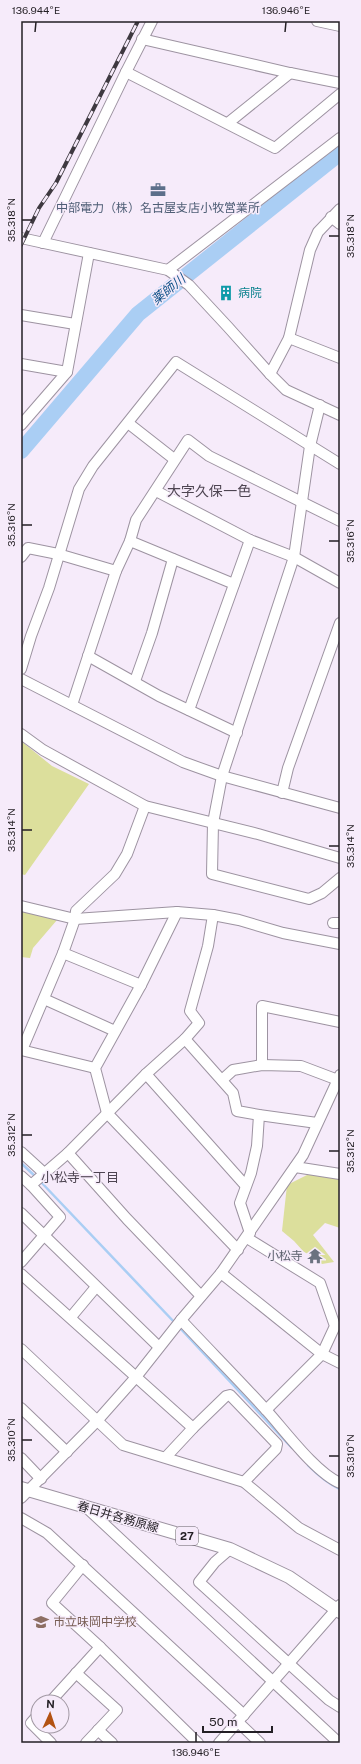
<svg xmlns="http://www.w3.org/2000/svg" width="361" height="1764" viewBox="0 0 361 1764" font-family="'Public Sans','Noto Sans JP',sans-serif">
<style>
.green{fill:#dcdf9c}
.lines{fill:none;stroke-linecap:round;stroke-linejoin:round}
.stream{stroke:#aacef4;stroke-width:2.5}
.river{stroke:#aacef4;stroke-width:16}
.minor-casing{stroke:#9d93a1;stroke-width:12}
.major-casing{stroke:#9d93a1;stroke-width:14}
.minor{stroke:#fff;stroke-width:10}
.major{stroke:#fff;stroke-width:12}
.rail-casing{stroke:#3e3940;stroke-width:4}
.rail{stroke:#f6ebfa;stroke-width:2.5;stroke-dasharray:8;stroke-linecap:butt}
.ticks{fill:none;stroke:#231f24;stroke-width:1.5}
.labels{text-anchor:middle;stroke-width:3;stroke-linejoin:round;paint-order:stroke}
.shield{fill:#f6ebfa;stroke:#625c64;stroke-width:1}
.shield-label{font-size:11px;font-weight:bold;fill:#231f24}
.service-label{font-size:12px;fill:#4e5e75;stroke:#f6ebfa}
.culture-label{font-size:12px;fill:#0d838f;stroke:#f6ebfa;text-anchor:start}
.worship-label{font-size:12px;fill:#5b616d;stroke:#f6ebfa;text-anchor:end}
.street-label{font-size:12px;fill:#231f24;stroke:#f6ebfa}
.education-label{font-size:12px;fill:#785e54;stroke:#f6ebfa;text-anchor:start}
.water-label{font-size:13px;font-style:italic;fill:#0f5289;stroke:#f6ebfa}
.neighbourhood-label{font-size:13px;fill:#4e4552;stroke:#f6ebfa}
.quarter-label{font-size:14px;fill:#4e4552;stroke:#f6ebfa}
.neatline{fill:none;stroke:#231f24;stroke-width:1.5}
.ticks-label{font-size:10px;text-anchor:middle;fill:#231f24}
</style>
<rect width="100%" height="100%" fill="#f6ebfa"/>
<g class="green">
<path d="M21 741 52 766 89 784 25 875 21 874Z"/>
<path d="M21 911 57 920 33 948 30 958 21 957Z"/>
<path d="M311 1173 340 1177V1228L325 1223 313 1235 334 1262 322 1264 303 1251 294 1241 282 1231 287 1185Z"/>
</g>
<g class="lines">
<g class="stream">
<path d="M21 1163 37 1178"/>
<path d="M40 1181 176 1324"/>
<path d="M179 1327 292 1448"/>
<path d="M308 1465C318 1475 327 1483 340 1489"/>
</g>
<path class="river" d="M21 451 138 314 340 153"/>
<defs>
<g id="minor">
<path d="M317 21 340 26"/>
<path d="M142 39 290 73 340 83"/>
<path d="M126 72 275 148 340 94"/>
<path d="M228 123 290 73"/>
<path d="M331 217 340 224"/>
<path d="M21 238 168 270 189 285 228 327 270 374 286 390 340 415"/>
<path d="M43 243 126 72 152 21"/>
<path d="M168 270 340 138"/>
<path d="M21 315 75 324"/>
<path d="M289 338 340 358"/>
<path d="M21 364 67 372"/>
<path d="M270 374 289 338 310 250 318 232 340 209"/>
<path d="M320 405 310 446 294 557 222 776 213 823 212 874 309 899 322 893 340 878"/>
<path d="M128 423 174 459"/>
<path d="M21 425 67 372 89 253"/>
<path d="M156 491 250 540 294 557 340 583"/>
<path d="M130 541 234 584"/>
<path d="M21 557 28 548 58 554 116 571"/>
<path d="M88 656 159 696 237 733"/>
<path d="M21 669 31 636 49 588 79 489 93 466 176 362 340 464"/>
<path d="M21 679 183 762 222 776 340 808"/>
<path d="M135 681 152 633 173 559"/>
<path d="M72 705 116 571 130 541 136 520 188 440 209 456 340 521"/>
<path d="M189 710 250 540"/>
<path d="M21 734 43 750 145 806 258 834 340 858"/>
<path d="M282 793 288 768 340 623"/>
<path d="M21 906 75 919 177 912 213 915 239 920 283 933 340 944"/>
<path d="M177 912 141 985 95 1068 107 1113 238 1250"/>
<path d="M333 923H340"/>
<path d="M63 953 141 985"/>
<path d="M44 999 115 1031"/>
<path d="M185 1039 233 1093 237 1111 259 1115 317 1123"/>
<path d="M21 1050 95 1068"/>
<path d="M22 1050 63 953 75 919 76 911 115 874 127 854 145 806"/>
<path d="M262 1065V1006L340 1022"/>
<path d="M146 1074 245 1185"/>
<path d="M222 1080 233 1070 262 1065 301 1066 338 1080"/>
<path d="M21 1152 44 1173"/>
<path d="M68 1153 127 1219 201 1296"/>
<path d="M295 1167 340 1174"/>
<path d="M21 1176 31 1185 60 1217 21 1262"/>
<path d="M31 1185 68 1153 146 1074 185 1039 199 1023 190 1011 208 946 213 915"/>
<path d="M21 1213 159 1347"/>
<path d="M250 1233 240 1203 251 1173 257 1146 259 1115"/>
<path d="M247 1238 320 1283 335 1326 322 1354 266 1410"/>
<path d="M221 1273 322 1354 340 1363"/>
<path d="M21 1274 193 1428"/>
<path d="M71 1317 96 1287"/>
<path d="M181 1320C209 1350 239 1380 267 1411 285 1431 316 1473 340 1483"/>
<path d="M21 1349 123 1445 244 1482 299 1528 340 1550"/>
<path d="M21 1408 67 1452"/>
<path d="M166 1457 193 1428 226 1396 230 1395 277 1444 276 1449 244 1482"/>
<path d="M21 1458 41 1479"/>
<path d="M21 1498 97 1421 136 1377 181 1320 221 1273 303 1155 340 1075"/>
<path d="M87 1508 339 1743"/>
<path d="M21 1518 47 1533 244 1715"/>
<path d="M230 1549 215 1562 199 1582 329 1700 340 1707"/>
<path d="M83 1565 52 1603 100 1647 198 1743"/>
<path d="M76 1673 117 1710 86 1743"/>
<path d="M50 1702 100 1647"/>
<path d="M38 1715 31 1723 51 1743"/>
<path d="M238 1722 260 1743"/>
<path d="M98 1730 112 1743"/>
<path d="M219 1743 340 1605"/>
</g>
<path id="major" d="M21 1488 230 1549 289 1577 340 1612"/>
</defs>
<use href="#minor" class="minor-casing"/>
<use href="#major" class="major-casing"/>
<use href="#minor" class="minor"/>
<use href="#major" class="major"/>
<defs>
<path id="rail" d="M21 245 39 208 56 183 138 21"/>
</defs>
<use href="#rail" class="rail-casing"/>
<use href="#rail" class="rail"/>
</g>
<path class="ticks" d="M35 32 36 22M285 32 286 22M22 220H32M329 236H339M22 525H32M329 541H339M22 830H32M329 846H339M22 1135H32M329 1151H339M22 1440H32M329 1456H339M196 1742V1732"/>
<defs>
<symbol id="office-bare" viewBox="-9 -9 18 18"><path d="M-6-3h4V-5.5h4V-3h4V5H-6ZM-1-4.5V-3h2v-1.5ZM-6 0V1H6V0Z" fill="#5c6f8a" stroke="#f6ebfa" stroke-width="2.5" paint-order="stroke"/></symbol>
<symbol id="building-bare" viewBox="-9 -9 18 18"><path d="M-4-6H4V6H1V3H-1V6H-4ZM-2.5-4.3h1.7v1.8h-1.7ZM.8-4.3h1.7v1.8H.8ZM-2.5-1h1.7V.8h-1.7ZM.8-1h1.7V.8H.8Z" fill="#0f9aa8" stroke="#f6ebfa" stroke-width="2.5" paint-order="stroke"/></symbol>
<symbol id="temple-bare" viewBox="-9 -9 18 18"><path d="M0-6L5-2H3V0L6.5 2.5H4V6H1.5V3h-3V6H-4V2.5H-6.5L-3 0V-2H-5Z" fill="#6b7280" stroke="#f6ebfa" stroke-width="2.5" paint-order="stroke"/></symbol>
<symbol id="school-bare" viewBox="-9 -9 18 18"><path d="M0-5L7-2L0 1L-7-2ZM-4 1L0 2.5L4 1V4Q0 6-4 4Z" fill="#8d6e63" stroke="#f6ebfa" stroke-width="2.5" paint-order="stroke"/></symbol>
</defs>
<g fill-rule="evenodd">
<use href="#office-bare" x="147" y="179" width="22" height="22"/>
<use href="#building-bare" x="215" y="282" width="22" height="22"/>
<use href="#temple-bare" x="304" y="1245" width="22" height="22"/>
<use href="#school-bare" x="30" y="1611" width="22" height="22"/>
</g>
<g class="labels">
<rect class="shield" x="176" y="1527" width="22" height="18" rx="3"/>
<g class="shield-label">
<text x="187" y="1540">27</text>
</g>
<g class="service-label">
<text x="158" y="212">中部電力（株）名古屋支店小牧営業所</text>
</g>
<g class="culture-label">
<text x="238" y="297">病院</text>
</g>
<g class="worship-label">
<text x="303" y="1260">小松寺</text>
</g>
<g class="street-label">
<text transform="translate(118 1517) rotate(16)" y="4">春日井各務原線</text>
</g>
<g class="education-label">
<text x="53" y="1626">市立味岡中学校</text>
</g>
<g class="water-label">
<text transform="translate(168 289) rotate(-39)" y="5">薬師川</text>
</g>
<g class="neighbourhood-label">
<text x="80" y="1182">小松寺一丁目</text>
</g>
<g class="quarter-label">
<text x="209" y="496">大字久保一色</text>
</g>
</g>
<rect width="361" height="1764" fill="none" stroke="#f6ebfa" stroke-width="44"/>
<g transform="translate(50 1714) rotate(3)"><circle r="19" fill="#f6ebfa" stroke="#a299a4"/>
<path d="M0-3L7 15L0 10L-7 15Z" fill="#b35212"/>
<text y="-6" font-size="11" font-weight="bold" text-anchor="middle" fill="#231f24">N</text>
</g>
<path d="M203 1726v6h69v-6" fill="none" stroke="#231f24" stroke-width="2"/>
<text x="209" y="1726" font-size="12" fill="#231f24" stroke="#f6ebfa" stroke-width="3" paint-order="stroke">50 m</text>
<rect x="22" y="22" width="317" height="1720" class="neatline"/>
<g class="ticks-label">
<text x="36" y="14">136.944°E</text>
<text x="286" y="14">136.946°E</text>
<text transform="translate(11 220) rotate(-90)" y="4">35.318°N</text>
<text transform="translate(350 236) rotate(-90)" y="4">35.318°N</text>
<text transform="translate(11 525) rotate(-90)" y="4">35.316°N</text>
<text transform="translate(350 541) rotate(-90)" y="4">35.316°N</text>
<text transform="translate(11 830) rotate(-90)" y="4">35.314°N</text>
<text transform="translate(350 846) rotate(-90)" y="4">35.314°N</text>
<text transform="translate(11 1135) rotate(-90)" y="4">35.312°N</text>
<text transform="translate(350 1151) rotate(-90)" y="4">35.312°N</text>
<text transform="translate(11 1440) rotate(-90)" y="4">35.310°N</text>
<text transform="translate(350 1456) rotate(-90)" y="4">35.310°N</text>
<text x="196" y="1756">136.946°E</text>
</g>
</svg>
